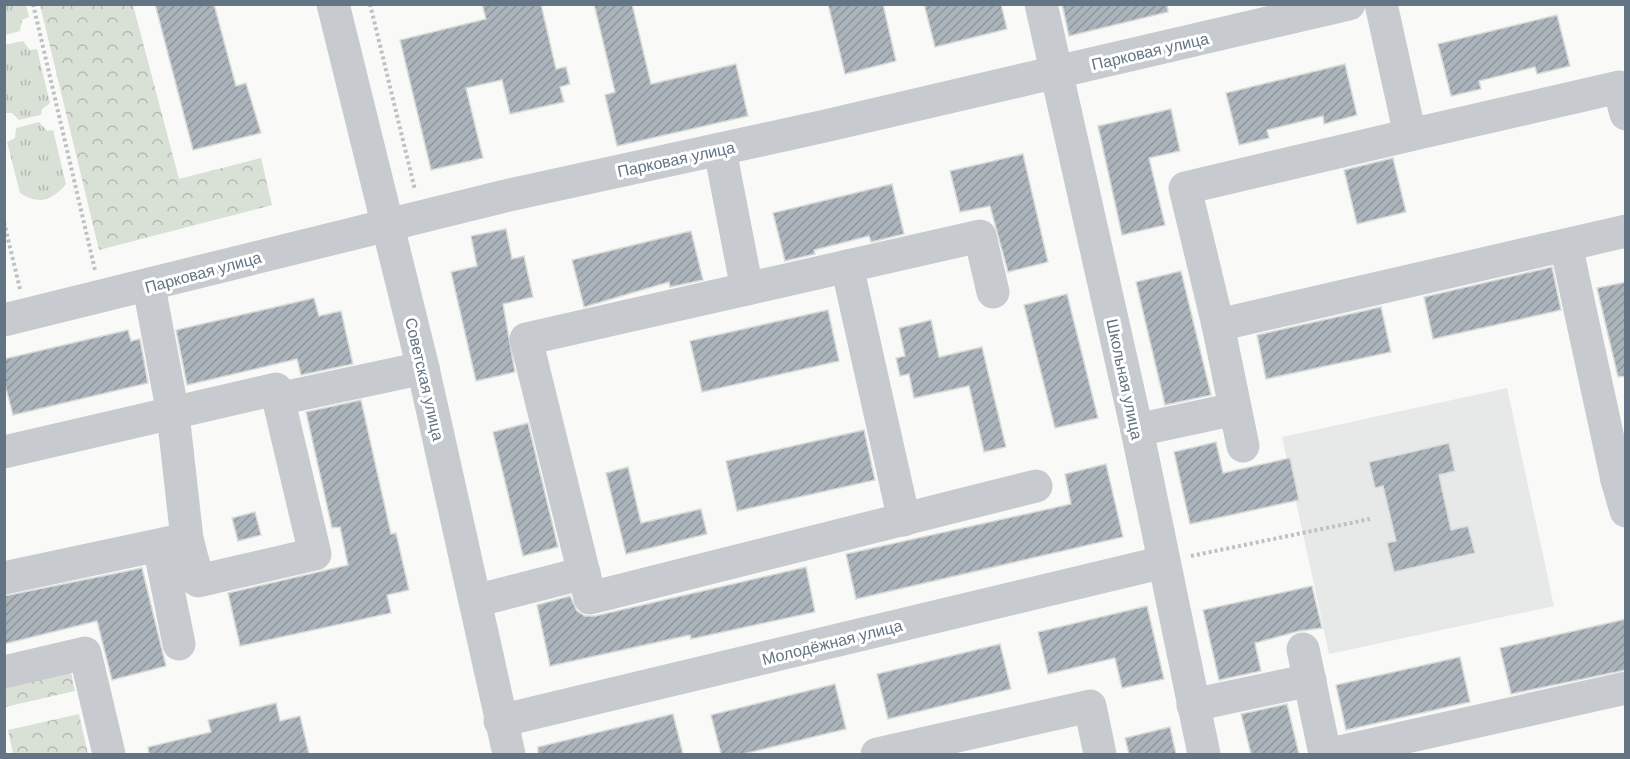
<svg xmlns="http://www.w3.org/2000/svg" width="1630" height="759" viewBox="0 0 1630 759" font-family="Helvetica,sans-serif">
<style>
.built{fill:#e7e9e8}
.grass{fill:url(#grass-tufts)}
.forest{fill:url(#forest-crowns)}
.building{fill:url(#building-hatch);stroke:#dbdbd9;stroke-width:1.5}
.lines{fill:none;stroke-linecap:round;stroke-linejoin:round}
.path{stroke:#bec1c4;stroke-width:4;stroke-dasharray:3 3;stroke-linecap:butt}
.minor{stroke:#c7cbcf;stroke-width:33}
.labels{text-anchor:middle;stroke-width:6;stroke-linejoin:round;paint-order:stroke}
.street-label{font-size:16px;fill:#637484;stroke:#fff}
</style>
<defs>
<pattern id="grass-tufts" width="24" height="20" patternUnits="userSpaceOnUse" patternTransform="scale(1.5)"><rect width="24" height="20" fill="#d9e0d6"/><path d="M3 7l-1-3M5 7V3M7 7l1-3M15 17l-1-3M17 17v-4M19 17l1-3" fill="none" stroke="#b4bab3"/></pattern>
<pattern id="forest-crowns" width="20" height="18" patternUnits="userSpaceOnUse" patternTransform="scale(1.5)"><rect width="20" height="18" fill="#d9e0d6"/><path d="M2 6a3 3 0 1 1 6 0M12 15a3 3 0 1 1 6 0" fill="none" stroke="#b4bab3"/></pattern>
<pattern id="building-hatch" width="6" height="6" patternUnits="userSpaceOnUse" patternTransform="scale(1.5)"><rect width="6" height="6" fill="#abb4bb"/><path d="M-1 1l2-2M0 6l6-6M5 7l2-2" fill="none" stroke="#8f979e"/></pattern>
</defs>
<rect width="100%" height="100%" fill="#f9faf7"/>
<path class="built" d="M1507 388 1554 606 1329 654 1282 437Z"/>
<g class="grass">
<path d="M5 4 26 5 29 17 22 20 20 31 5 35Z"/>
<path d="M23 41 30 50 37 49 50 103 42 109 41 115 19 120 12 113H5L4 45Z"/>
<path d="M39 122 47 131 53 130 66 184C52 201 39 205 20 193L7 142 15 138 16 128Z"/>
</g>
<g class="forest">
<path d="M40 5H133L179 179 261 158 272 205 99 250Z"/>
<path d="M69 663 75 691 5 707 4 677Z"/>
<path d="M79 714 88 754H13L8 730Z"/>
</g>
<g class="building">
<path d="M155 4H214L236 86 246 83 261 133 193 150Z"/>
<path d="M482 4H541L556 69 566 67 570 84 560 87 564 102 510 114 502 80 466 88 483 158 431 170 400 40 486 19Z"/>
<path d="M594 4H632L651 84 736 64 748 116 617 146 605 95 615 92Z"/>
<path d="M828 4H883L896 61 845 74Z"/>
<path d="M924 4H1001L1007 29 935 47Z"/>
<path d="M1062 4H1167L1168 12 1069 36Z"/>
<path d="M1557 15 1570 66 1537 74 1535 67 1479 81 1481 89 1451 96 1438 44Z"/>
<path d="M1345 64 1357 115 1324 124 1323 116 1267 130 1269 138 1239 145 1226 93Z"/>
<path d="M1171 109 1180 151 1149 158 1165 225 1122 235 1098 126Z"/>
<path d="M1023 154 1048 262 1008 272 990 206 960 212 950 171Z"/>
<path d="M1393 158 1406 212 1357 224 1344 170Z"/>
<path d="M892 184 904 234 871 242 869 236 814 250 815 254 785 261 773 213Z"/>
<path d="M506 229 512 259 524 256 533 297 503 304 515 372 476 381 451 272 477 266 471 236Z"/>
<path d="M691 231 703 280 670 287 669 282 584 307 572 260Z"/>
<path d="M1552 267 1561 310 1433 339 1424 297Z"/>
<path d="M1181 271 1211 395 1165 405 1136 282Z"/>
<path d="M1626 282V376L1618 377 1597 288Z"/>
<path d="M1067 294 1098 418 1055 428 1024 305Z"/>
<path d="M314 298 319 316 341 311 353 364 301 375 297 359 187 385 176 330Z"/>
<path d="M1381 307 1391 352 1266 379 1257 335Z"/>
<path d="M828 310 839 361 702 392 690 341Z"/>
<path d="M931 320 939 357 982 347 1006 447 984 452 969 386 914 398 909 374 900 376 896 358 905 356 899 328Z"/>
<path d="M128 330 131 341 140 339 148 383 13 415 4 381V359Z"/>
<path d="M361 400 391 534 396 533 409 590 387 595 391 613 240 646 228 593 348 565 340 527 332 528 306 412Z"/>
<path d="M528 423 558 547 523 556 493 432Z"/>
<path d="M864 430 875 480 737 511 726 461Z"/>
<path d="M1216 442 1223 473 1290 458 1299 500 1190 524 1174 452Z"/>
<path d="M1449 443 1455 471 1439 475 1451 530 1468 526 1475 553 1394 572 1387 543 1396 541 1383 486 1375 488 1369 462Z"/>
<path d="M1106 464 1123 537 856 599 846 554 1071 504 1065 474Z"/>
<path d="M628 467 641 523 701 509 707 534 626 554 606 473Z"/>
<path d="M255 512 261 535 238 541 232 518Z"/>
<path d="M806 567 815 612 691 639 690 635 550 666 537 605 570 596 577 611 585 616H595Z"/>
<path d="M142 568 166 666 112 680 97 621 4 644V596Z"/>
<path d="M1312 586 1322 628 1299 631 1255 643 1261 671 1219 680 1203 610Z"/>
<path d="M1147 606 1164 679 1122 688 1115 658 1048 674 1038 632Z"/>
<path d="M1626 619V670L1511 694 1500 648Z"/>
<path d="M1000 644 1011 689 888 719 877 674Z"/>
<path d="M1460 657 1470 702 1346 730 1336 685Z"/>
<path d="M835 684 846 729 743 754H721L711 715Z"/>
<path d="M276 703 280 721 300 716 309 754H149L148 747 211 732 208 720Z"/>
<path d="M1287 704 1299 754H1251L1241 714Z"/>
<path d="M673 714 683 754H538V747Z"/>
<path d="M1170 727 1176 754H1129L1125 738Z"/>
</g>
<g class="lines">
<g class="path">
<path d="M33 4 95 270"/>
<path d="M370 4 415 190"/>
<path d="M4 222 20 289"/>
<path d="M1191 556 1370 519"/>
</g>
<g class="minor">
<path d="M333 4 423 368 509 754"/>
<path d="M1041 4 1137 430 1204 754"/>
<path d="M1381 4 1410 135 1619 87 1626 114"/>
<path d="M720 150 747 289"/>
<path d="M1566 245 1617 480"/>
<path d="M847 266 904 520"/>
<path d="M993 292 980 236 526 339 590 598 1036 486"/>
<path d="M4 320 505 196 825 126 1349 4"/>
<path d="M1218 325 1185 188 1410 135"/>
<path d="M278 399 423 368"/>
<path d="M1137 430 1235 409"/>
<path d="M1243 446 1218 325 1626 231"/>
<path d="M4 452 276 389 315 554 198 581 187 539"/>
<path d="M1626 479 1617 480 1626 511"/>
<path d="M159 546 179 644"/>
<path d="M4 578 187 539 173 414 149 287"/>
<path d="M475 601 584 573"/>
<path d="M1303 649 1325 754"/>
<path d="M4 672 85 653 109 754"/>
<path d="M1193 705 1310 680"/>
<path d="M500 721 1164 562"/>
<path d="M877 754 1090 706 1100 754"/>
<path d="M1330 754 1626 688"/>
</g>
</g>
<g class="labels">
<g class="street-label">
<text transform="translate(1150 51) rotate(-13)" y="6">Парковая улица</text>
<text transform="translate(676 159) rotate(-12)" y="6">Парковая улица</text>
<text transform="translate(203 272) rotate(-15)" y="6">Парковая улица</text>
<text transform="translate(425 379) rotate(77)" y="6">Советская улица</text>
<text transform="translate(1125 379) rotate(78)" y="6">Школьная улица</text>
<text transform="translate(832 642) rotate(-14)" y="6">Молодёжная улица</text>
</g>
</g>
<rect width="1630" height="759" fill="none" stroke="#637484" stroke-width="12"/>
</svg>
